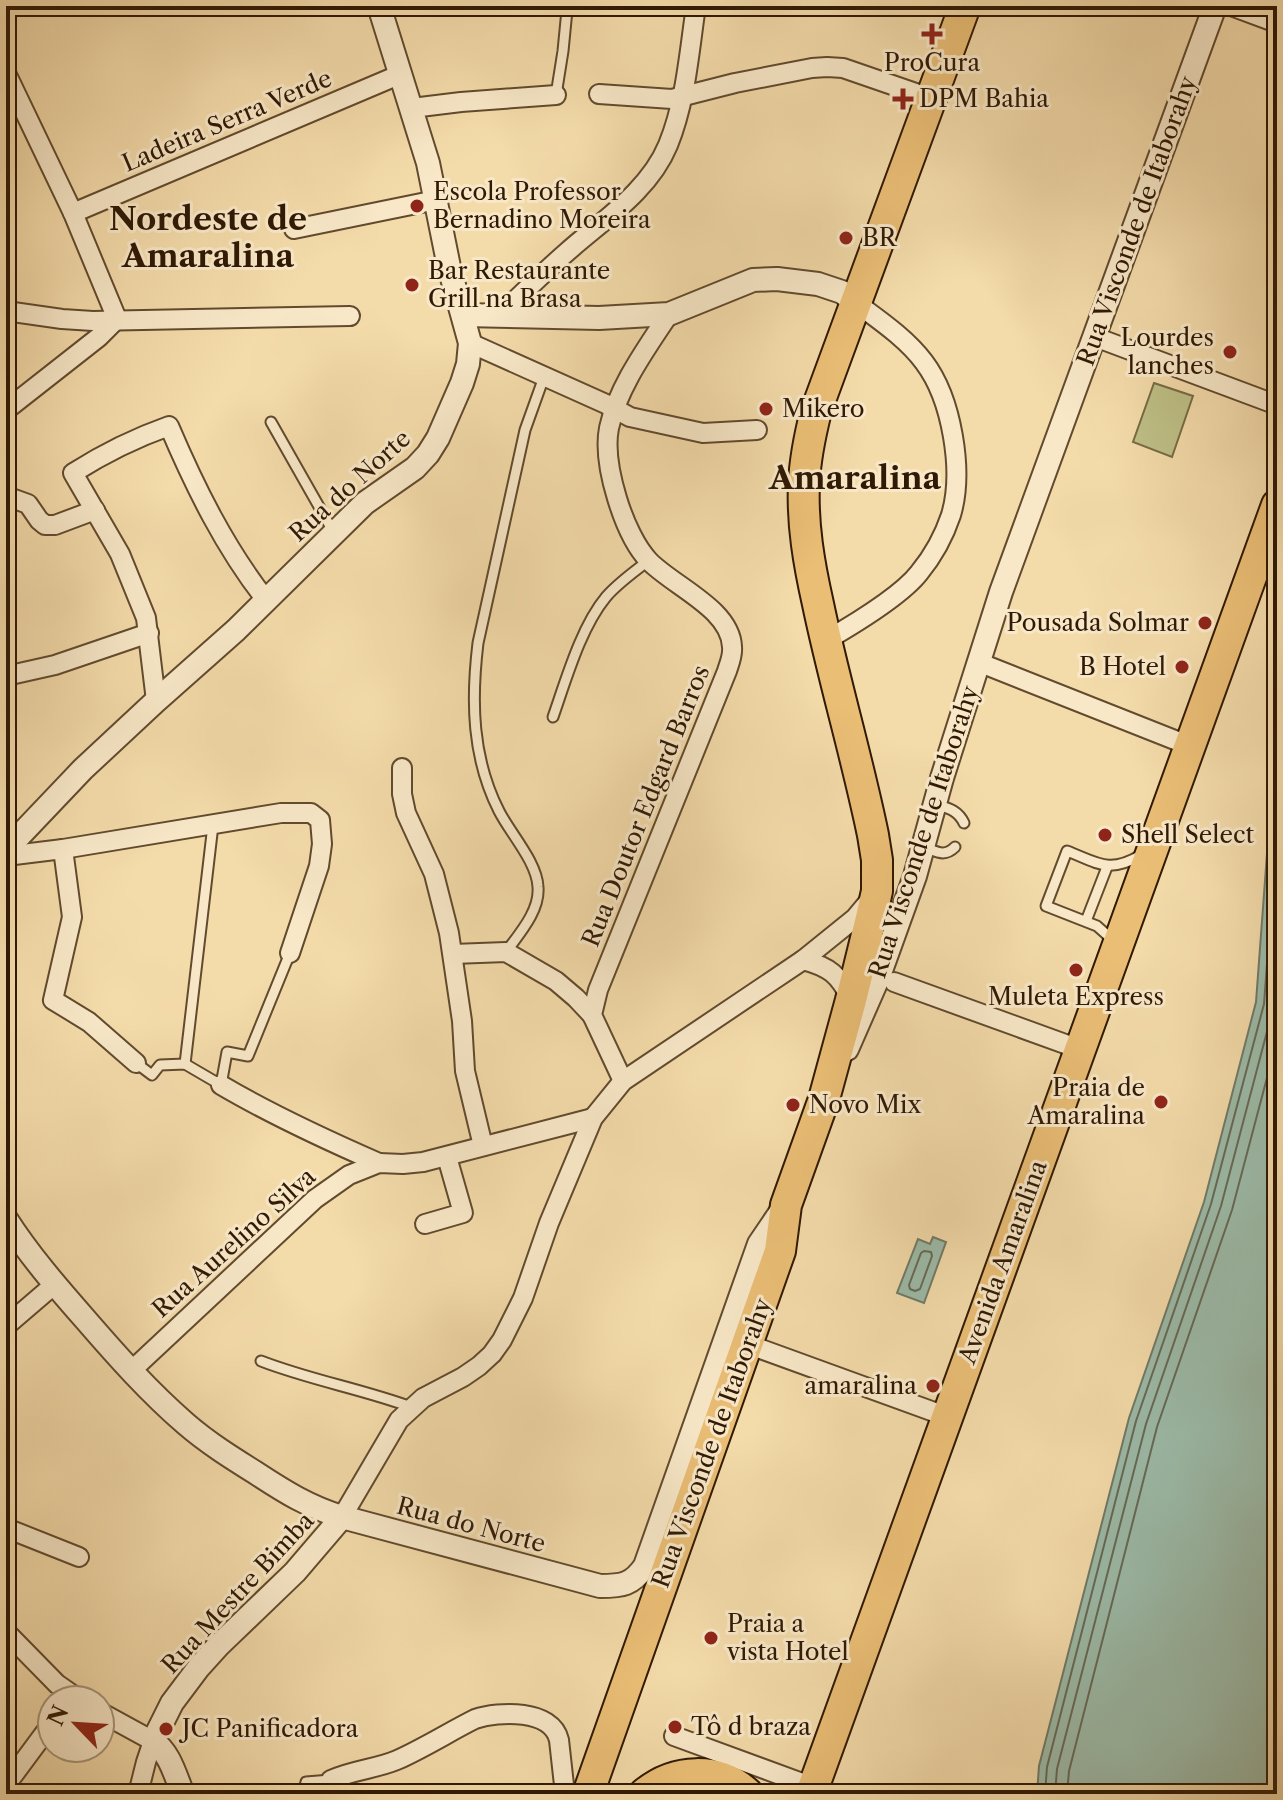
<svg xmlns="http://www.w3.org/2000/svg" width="1283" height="1800" viewBox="0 0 1283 1800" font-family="'Libre Caslon Text',serif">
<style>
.green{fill:#bec087;stroke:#776c46;stroke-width:2}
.water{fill:#9cbba9;stroke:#717a67;stroke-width:2}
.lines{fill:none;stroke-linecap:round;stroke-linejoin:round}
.shore{stroke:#666a57;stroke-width:2}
.service-casing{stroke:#614a2e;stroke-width:13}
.minor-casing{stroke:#614a2e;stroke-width:22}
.tertiary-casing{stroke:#614a2e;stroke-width:26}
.primary-casing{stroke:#301905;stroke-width:34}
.service{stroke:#f8e8c8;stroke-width:9}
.minor{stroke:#f8e8c8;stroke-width:18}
.tertiary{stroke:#f8e8c8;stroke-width:22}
.primary{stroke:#eabe75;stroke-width:30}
.poi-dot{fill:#8f2418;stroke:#f8e8c8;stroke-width:3}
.labels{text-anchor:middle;stroke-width:6;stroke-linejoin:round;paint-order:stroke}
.poi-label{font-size:24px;fill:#301905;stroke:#f8e8c8;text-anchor:start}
.street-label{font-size:24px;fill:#301905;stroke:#f8e8c8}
.district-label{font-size:32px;font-weight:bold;fill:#301905;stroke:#f8e8c8}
</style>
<rect width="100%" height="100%" fill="#f4dbaa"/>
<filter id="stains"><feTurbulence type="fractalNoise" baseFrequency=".0025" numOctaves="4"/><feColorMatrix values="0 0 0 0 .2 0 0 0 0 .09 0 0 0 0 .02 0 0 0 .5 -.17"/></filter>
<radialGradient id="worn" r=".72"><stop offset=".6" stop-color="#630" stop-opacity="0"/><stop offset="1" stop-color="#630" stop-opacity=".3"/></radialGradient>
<path class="green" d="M1154 383 1193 396 1172 457 1133 442Z"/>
<g class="water">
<path d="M1277 753V1794H1037L1039 1766 1129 1418 1204 1202 1256 1002 1274 759Z"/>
<path d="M933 1237 946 1242 924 1303 897 1293 918 1239 930 1244Z"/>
</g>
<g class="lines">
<g class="shore">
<path d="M924 1251 931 1252 932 1256 920 1289 915 1291 910 1289 909 1285 921 1253Z"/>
<path d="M1045 1794 1047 1767 1136 1421 1211 1204 1264 1004 1277 829"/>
<path d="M1055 1794 1057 1769 1146 1424 1221 1206 1274 1005 1277 963"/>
<path d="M1067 1794 1069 1771 1157 1427 1232 1210 1277 1040"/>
</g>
<defs>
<g id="service">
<path d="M556 95 563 51 567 10"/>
<path d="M271 422 334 533"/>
<path d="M553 717C566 680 581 627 606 597 618 583 634 572 648 561"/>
<path d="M935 804C948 808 958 810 964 823"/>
<path d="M923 847C936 851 944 858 955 847"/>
<path d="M1086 921 1107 867"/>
<path d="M1115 942 1097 926 1046 906 1067 851C1098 863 1109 874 1141 855"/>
<path d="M506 952C519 934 540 911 538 887 537 862 510 833 499 811 472 758 471 701 478 643L525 430 544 377"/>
<path d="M136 1063 152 1075 160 1065 185 1064 221 1085 227 1052 248 1056 290 953"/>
<path d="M185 1064 213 825"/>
<path d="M261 1361C310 1380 362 1389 411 1407"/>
<path d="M303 1794 306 1782 331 1780"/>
</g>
<g id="minor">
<path d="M1231 6 1277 23"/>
<path d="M6 73 73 213 117 319"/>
<path d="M599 94 672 99 735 83 812 68 827 67 843 68 930 98"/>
<path d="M412 108 461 102 556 95"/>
<path d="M73 213 401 74"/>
<path d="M294 229 436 200"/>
<path d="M6 311 62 319 93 321 350 316"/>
<path d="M500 315C522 294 544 272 567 252 603 220 649 191 668 145 686 101 689 53 696 6"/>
<path d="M1095 337 1277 405"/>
<path d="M470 343 606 404 630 417 703 433 757 430"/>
<path d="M6 410 99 337 117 319"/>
<path d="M6 496 28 504 39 520 45 525H55L95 510"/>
<path d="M825 641C851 626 901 596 919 573 933 556 944 536 951 515 964 471 952 399 924 362 906 338 879 320 855 302"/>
<path d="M978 662 1190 746"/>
<path d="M6 676 55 665 149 633"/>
<path d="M156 701 146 618 120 554 73 473C103 454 135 438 169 426 195 487 225 548 266 600"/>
<path d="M402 768V794L406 813 434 874 449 933 462 1021 465 1071 483 1146"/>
<path d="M63 849 72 917 53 1000 89 1022 136 1063"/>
<path d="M6 856 63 849 281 813H311L320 820 322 844 319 866 290 953"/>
<path d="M453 954 506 952 556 981 576 998 592 1015"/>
<path d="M803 960C830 967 839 975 851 999"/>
<path d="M894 982 1079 1049"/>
<path d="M623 1081 592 1015 598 990 727 671C729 664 733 656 732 647 731 609 673 586 649 561 624 535 602 464 609 428 618 387 646 349 669 314"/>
<path d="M221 1085C272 1115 324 1139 379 1163"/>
<path d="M425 1224 463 1213 447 1157"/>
<path d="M6 1326 55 1284"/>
<path d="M747 1344 948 1417"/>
<path d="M131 1371 315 1199 349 1175 379 1163 403 1164 423 1162 593 1118"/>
<path d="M342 1517 399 1420 423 1398 463 1377 479 1366 492 1354 502 1340 523 1298 549 1223 593 1118 623 1081 803 960 855 918 870 900"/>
<path d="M6 1528 79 1557"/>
<path d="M6 1632 57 1684 80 1700"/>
<path d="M100 1712 153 1741 146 1762 138 1794"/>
<path d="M674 1736 813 1787"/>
<path d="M331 1780C352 1770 376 1769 397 1760 424 1748 449 1732 475 1719 499 1711 552 1709 559 1740L565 1794"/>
<path d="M6 1785 52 1723"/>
</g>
<g id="tertiary">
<path d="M463 315 599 318 669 314 753 280 777 279 818 284 842 292 855 302"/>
<path d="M6 850 83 769 156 701 236 630 365 503 415 468 428 454 438 438 462 383 468 364 470 343 449 267 428 163 379 6"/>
<path d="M847 1049 879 976 915 876 942 778 1001 592 1215 6"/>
<path d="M6 1219C29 1255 57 1287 85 1319 117 1356 149 1392 186 1424 208 1443 232 1458 256 1473 285 1492 309 1507 342 1517L600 1586C622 1586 632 1585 645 1566L759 1244 784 1207"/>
<path d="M183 1794C175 1775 170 1753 153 1741L172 1703 199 1667 218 1646 295 1572 342 1517"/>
</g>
<g id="primary">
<path d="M588 1794 780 1251 786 1205 824 1099 851 1000 871 918 877 891V860L873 835C857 757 834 681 818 604 809 564 802 524 804 483 805 459 810 435 816 411L965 6"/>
<path d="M644 1794C674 1769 718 1766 748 1794"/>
<path d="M811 1794 1277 505"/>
</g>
</defs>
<use href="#service" class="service-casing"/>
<use href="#minor" class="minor-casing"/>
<use href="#tertiary" class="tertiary-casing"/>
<use href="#primary" class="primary-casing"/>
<use href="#service" class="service"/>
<use href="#minor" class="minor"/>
<use href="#tertiary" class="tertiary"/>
<use href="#primary" class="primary"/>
</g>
<g class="poi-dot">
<path d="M928 22h8v8h8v8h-8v8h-8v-8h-8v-8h8z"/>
<path d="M899 87h8v8h8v8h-8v8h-8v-8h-8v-8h8z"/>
<circle cx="417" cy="206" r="8"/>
<circle cx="846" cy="238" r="8"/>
<circle cx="412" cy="285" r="8"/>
<circle cx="1230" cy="352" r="8"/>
<circle cx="766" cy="409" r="8"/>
<circle cx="1205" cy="623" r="8"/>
<circle cx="1182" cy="667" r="8"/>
<circle cx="1105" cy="835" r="8"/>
<circle cx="1076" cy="970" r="8"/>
<circle cx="1161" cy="1102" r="8"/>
<circle cx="793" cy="1105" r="8"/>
<circle cx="933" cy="1386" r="8"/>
<circle cx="711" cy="1638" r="8"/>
<circle cx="675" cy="1727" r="8"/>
<circle cx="166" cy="1729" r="8"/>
</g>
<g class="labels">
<g class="poi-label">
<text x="932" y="71" text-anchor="middle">ProCura</text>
<text x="919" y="107">DPM Bahia</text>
<text x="433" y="200">Escola Professor<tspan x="433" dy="28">Bernadino Moreira</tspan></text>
<text x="862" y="246">BR</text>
<text x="428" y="279">Bar Restaurante<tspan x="428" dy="28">Grill na Brasa</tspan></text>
<text x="1214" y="346" text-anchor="end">Lourdes<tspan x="1214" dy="28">lanches</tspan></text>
<text x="782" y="417">Mikero</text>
<text x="1189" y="631" text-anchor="end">Pousada Solmar</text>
<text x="1166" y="675" text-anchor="end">B Hotel</text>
<text x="1121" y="843">Shell Select</text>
<text x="1076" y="1005" text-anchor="middle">Muleta Express</text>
<text x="1145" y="1096" text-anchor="end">Praia de<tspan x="1145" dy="28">Amaralina</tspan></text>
<text x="809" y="1113">Novo Mix</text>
<text x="917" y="1394" text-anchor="end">amaralina</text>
<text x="727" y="1632">Praia a<tspan x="727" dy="28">vista Hotel</tspan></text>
<text x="691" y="1735">Tô d braza</text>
<text x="182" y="1737">JC Panificadora</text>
</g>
<g class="street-label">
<text transform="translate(227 121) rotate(-23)" y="8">Ladeira Serra Verde</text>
<text transform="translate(1137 221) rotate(-70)" y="8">Rua Visconde de Itaborahy</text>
<text transform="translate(350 486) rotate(-42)" y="8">Rua do Norte</text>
<text transform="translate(646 806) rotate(-68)" y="8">Rua Doutor Edgard Barros</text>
<text transform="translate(924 832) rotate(-72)" y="8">Rua Visconde de Itaborahy</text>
<text transform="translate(234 1243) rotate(-42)" y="8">Rua Aurelino Silva</text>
<text transform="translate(1003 1262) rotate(-70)" y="8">Avenida Amaralina</text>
<text transform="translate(712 1443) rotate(-70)" y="8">Rua Visconde de Itaborahy</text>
<text transform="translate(471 1525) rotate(15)" y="8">Rua do Norte</text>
<text transform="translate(238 1593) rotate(-47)" y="8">Rua Mestre Bimba</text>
</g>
<g class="district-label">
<text x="208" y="230">Nordeste de<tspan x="208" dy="37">Amaralina</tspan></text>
<text x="855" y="489">Amaralina</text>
</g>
</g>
<rect width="1283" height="1800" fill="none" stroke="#f4dbaa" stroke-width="32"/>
<rect x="8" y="8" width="1267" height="1784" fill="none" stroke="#301905" stroke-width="4"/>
<rect x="16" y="16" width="1251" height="1768" fill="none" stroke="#301905" stroke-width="2"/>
<g transform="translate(76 1724) rotate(295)"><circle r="38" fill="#f8e8c8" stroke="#a8957a" stroke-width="2"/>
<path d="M0-6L14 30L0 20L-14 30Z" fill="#8f2418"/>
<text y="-12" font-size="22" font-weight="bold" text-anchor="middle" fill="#301905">N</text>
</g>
<rect width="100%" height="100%" filter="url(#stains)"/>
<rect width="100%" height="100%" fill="url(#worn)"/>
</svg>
